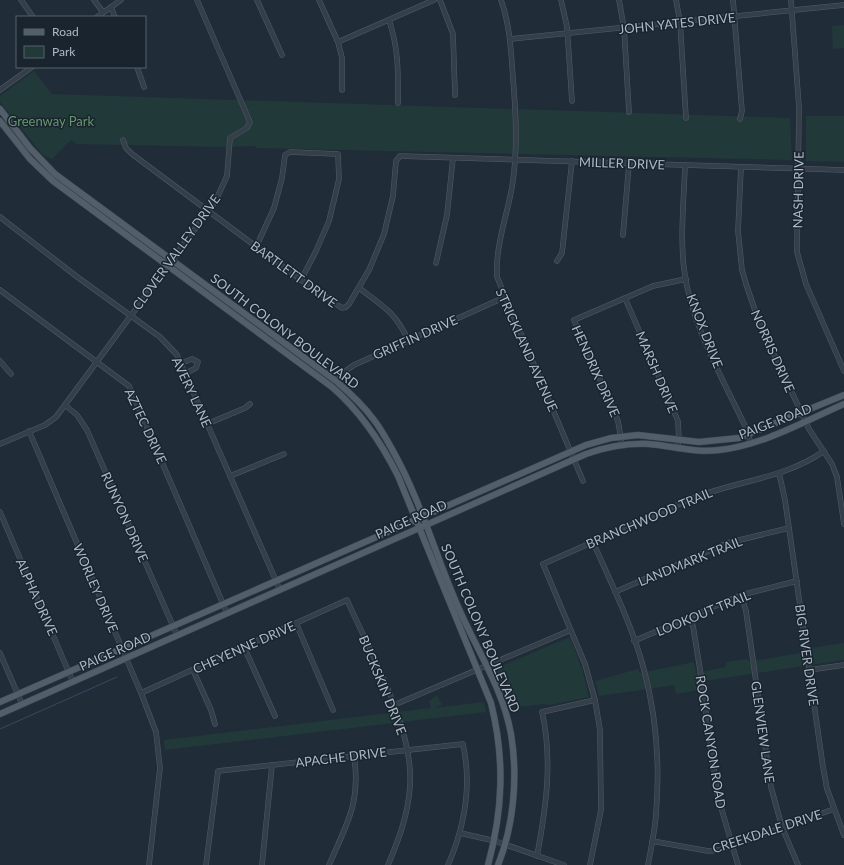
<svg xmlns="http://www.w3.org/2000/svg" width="844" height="865" viewBox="0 0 844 865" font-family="Lato,sans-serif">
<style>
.green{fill:#22393a}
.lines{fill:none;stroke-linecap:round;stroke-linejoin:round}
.stream{stroke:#334a61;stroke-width:1}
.minor-casing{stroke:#515c67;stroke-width:5.5}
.major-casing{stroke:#3d4853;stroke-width:7}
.minor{stroke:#343f49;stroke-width:4.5}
.major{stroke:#525e6a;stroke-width:6}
.labels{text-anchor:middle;stroke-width:3;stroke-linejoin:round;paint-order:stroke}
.street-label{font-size:13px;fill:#aeb9c6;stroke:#19242e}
.park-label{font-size:13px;fill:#65976c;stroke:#19242e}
</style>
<rect width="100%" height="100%" fill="#202d39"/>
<g class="green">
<path d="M844 25V48L833 49 832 26Z"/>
<path d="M34 71 52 94 790 118 792 160 256 148V146L225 147 77 144 71 140 52 159 43 155 0 102V96Z"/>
<path d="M806 116H844V162L806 161Z"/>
<path d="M570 637 582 669 589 697 550 705 542 704 518 707 516 701 509 703 505 689 496 674 499 667Z"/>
<path d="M844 643V660L697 682 698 690 676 694 674 685 599 696 595 681 638 669 640 673 694 662 696 673 726 667V662L748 659 749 662 811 651V648Z"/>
<path d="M437 695 442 705 433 708 484 702 486 712 165 750 164 740 431 708 429 701Z"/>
</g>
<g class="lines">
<path class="stream" d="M0 729 117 677"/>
<defs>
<g id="minor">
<path d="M21 0 33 17"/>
<path d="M94 0 103 12"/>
<path d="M257 0 282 55"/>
<path d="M319 0 338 42 342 58V90"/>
<path d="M440 0 453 34 455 95"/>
<path d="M501 0C510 25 511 51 513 78 516 115 518 150 512 187 507 216 495 247 497 277L583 481"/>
<path d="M561 0 567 27 572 101"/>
<path d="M619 0 624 28 629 112"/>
<path d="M676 0 680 22 686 118"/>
<path d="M733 0 742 111 740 119"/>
<path d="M791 0 799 107 797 252 806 284 844 371"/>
<path d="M111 7 115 17"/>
<path d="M97 17 121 0"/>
<path d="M389 20C399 51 398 71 398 103"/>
<path d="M510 39 844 5"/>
<path d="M338 42 434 0"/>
<path d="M137 67 144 87"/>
<path d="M0 90 32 67"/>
<path d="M123 140 126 148 132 154 301 280 342 308 346 307 349 304 369 270 384 234 393 196 396 161 400 156 844 170"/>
<path d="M685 165C684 199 680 235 684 269 691 325 723 379 747 430L751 444"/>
<path d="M741 167 738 231 742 270 746 284 759 322 809 429 832 464 837 477 844 524"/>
<path d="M0 217 76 276 160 337 177 355 280 590"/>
<path d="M623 235 629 164"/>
<path d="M256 247 274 208 282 178 285 155 290 152 338 154 339 179 329 221 316 251 301 280"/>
<path d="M557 261 562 253 572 161"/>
<path d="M436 263 447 215 453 158"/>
<path d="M359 288C382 305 396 313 408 340"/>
<path d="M0 290 129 386 227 613"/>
<path d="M625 298 678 421 679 441 677 448"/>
<path d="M0 361 11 374"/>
<path d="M181 363 192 359 198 362 196 368 186 373"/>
<path d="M332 387 344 372 354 365 505 297"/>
<path d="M65 405 77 415 87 430 177 635"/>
<path d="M207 424 245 408 250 404"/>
<path d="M29 431 141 693 156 732 160 768 149 865"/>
<path d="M0 444 45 425 56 417 215 202 227 176 230 138 247 128 250 122 197 0"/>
<path d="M622 445 618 421 574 320 653 286 686 279"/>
<path d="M779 473 785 500 823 767 827 789 844 835"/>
<path d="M230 476 284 454"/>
<path d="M0 512 73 682"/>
<path d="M593 542C611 583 631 623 643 666 656 713 660 766 656 814 655 831 651 848 648 865"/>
<path d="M615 592 727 543 789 528"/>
<path d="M741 595 746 611 771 787 782 827 798 865"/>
<path d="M689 618 693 626 701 676 718 797 738 865"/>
<path d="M296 623 333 710"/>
<path d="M634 641 741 595 797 581"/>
<path d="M244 647 275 716"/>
<path d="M0 653 22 704"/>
<path d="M193 670 211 710 215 724"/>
<path d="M809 670 844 665"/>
<path d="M141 693 347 600C371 654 414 728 410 786 408 815 399 839 388 865"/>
<path d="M394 705 571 630"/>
<path d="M460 833 495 841 564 865"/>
<path d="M652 841 708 851 719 850 834 809"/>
<path d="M537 856C546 808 553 760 542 712L595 700"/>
<path d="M206 865 218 771 463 744C472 786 465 826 448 865"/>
<path d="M262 865 272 765"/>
<path d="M329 865C347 823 361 803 354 756"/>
<path d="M590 865 601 810 600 730 595 700 585 664 543 564 691 499C734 481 785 479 824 451"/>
</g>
<g id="major">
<path d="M0 109 30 148 55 174 336 381C350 393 363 405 374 420 381 429 387 440 393 451 421 501 436 557 459 609 477 650 503 689 511 734 518 776 514 825 498 865"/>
<path d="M0 121 30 159 53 181 332 387C361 412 381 442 398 476L491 703C505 759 503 810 488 865"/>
<path d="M0 702 586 445 611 438 638 435 699 442 739 438 844 395"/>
<path d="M0 714 586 454C606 447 627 443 649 444 672 446 695 453 719 450 761 446 805 421 844 404"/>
</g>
</defs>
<use href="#minor" class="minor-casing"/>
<use href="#major" class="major-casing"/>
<use href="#minor" class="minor"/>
<use href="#major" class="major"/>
</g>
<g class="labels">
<g class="street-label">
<text transform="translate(677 23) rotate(-6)" y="5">JOHN YATES DRIVE</text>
<text transform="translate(622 163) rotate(2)" y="5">MILLER DRIVE</text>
<text transform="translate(798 190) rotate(-89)" y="5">NASH DRIVE</text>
<text transform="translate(176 252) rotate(-54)" y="5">CLOVER VALLEY DRIVE</text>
<text transform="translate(294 274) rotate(36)" y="5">BARTLETT DRIVE</text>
<text transform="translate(285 331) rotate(37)" y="5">SOUTH COLONY BOULEVARD</text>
<text transform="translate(705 331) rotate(69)" y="5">KNOX DRIVE</text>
<text transform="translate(415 337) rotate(-24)" y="5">GRIFFIN DRIVE</text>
<text transform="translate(527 350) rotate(66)" y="5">STRICKLAND AVENUE</text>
<text transform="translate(773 351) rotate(66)" y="5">NORRIS DRIVE</text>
<text transform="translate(596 371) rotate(66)" y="5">HENDRIX DRIVE</text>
<text transform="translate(657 372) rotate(67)" y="5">MARSH DRIVE</text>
<text transform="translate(192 392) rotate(65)" y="5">AVERY LANE</text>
<text transform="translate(775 421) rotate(-21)" y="5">PAIGE ROAD</text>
<text transform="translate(146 426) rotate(65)" y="5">AZTEC DRIVE</text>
<text transform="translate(125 517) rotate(66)" y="5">RUNYON DRIVE</text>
<text transform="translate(649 518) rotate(-23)" y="5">BRANCHWOOD TRAIL</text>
<text transform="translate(411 519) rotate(-24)" y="5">PAIGE ROAD</text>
<text transform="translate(690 561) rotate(-22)" y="5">LANDMARK TRAIL</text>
<text transform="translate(96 588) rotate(67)" y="5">WORLEY DRIVE</text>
<text transform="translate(37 597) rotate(66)" y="5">ALPHA DRIVE</text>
<text transform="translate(703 613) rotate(-22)" y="5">LOOKOUT TRAIL</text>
<text transform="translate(481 628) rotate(67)" y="5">SOUTH COLONY BOULEVARD</text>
<text transform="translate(244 647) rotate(-24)" y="5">CHEYENNE DRIVE</text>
<text transform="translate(115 651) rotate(-24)" y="5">PAIGE ROAD</text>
<text transform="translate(807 655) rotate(82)" y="5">BIG RIVER DRIVE</text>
<text transform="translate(383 685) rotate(68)" y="5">BUCKSKIN DRIVE</text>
<text transform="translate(763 732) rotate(82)" y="5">GLENVIEW LANE</text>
<text transform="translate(711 742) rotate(81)" y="5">ROCK CANYON ROAD</text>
<text transform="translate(341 757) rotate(-7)" y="5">APACHE DRIVE</text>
<text transform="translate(767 831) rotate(-18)" y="5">CREEKDALE DRIVE</text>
</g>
<g class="park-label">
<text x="51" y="126">Greenway Park</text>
</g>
</g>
<rect x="16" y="16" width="130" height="52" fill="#19242e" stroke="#55606b"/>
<rect x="24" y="29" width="20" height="6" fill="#525e6a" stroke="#55606b"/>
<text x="52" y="36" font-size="12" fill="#aeb9c6">Road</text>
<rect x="24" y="46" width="20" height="12" fill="#22393a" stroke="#55606b"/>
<text x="52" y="56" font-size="12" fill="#aeb9c6">Park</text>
</svg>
